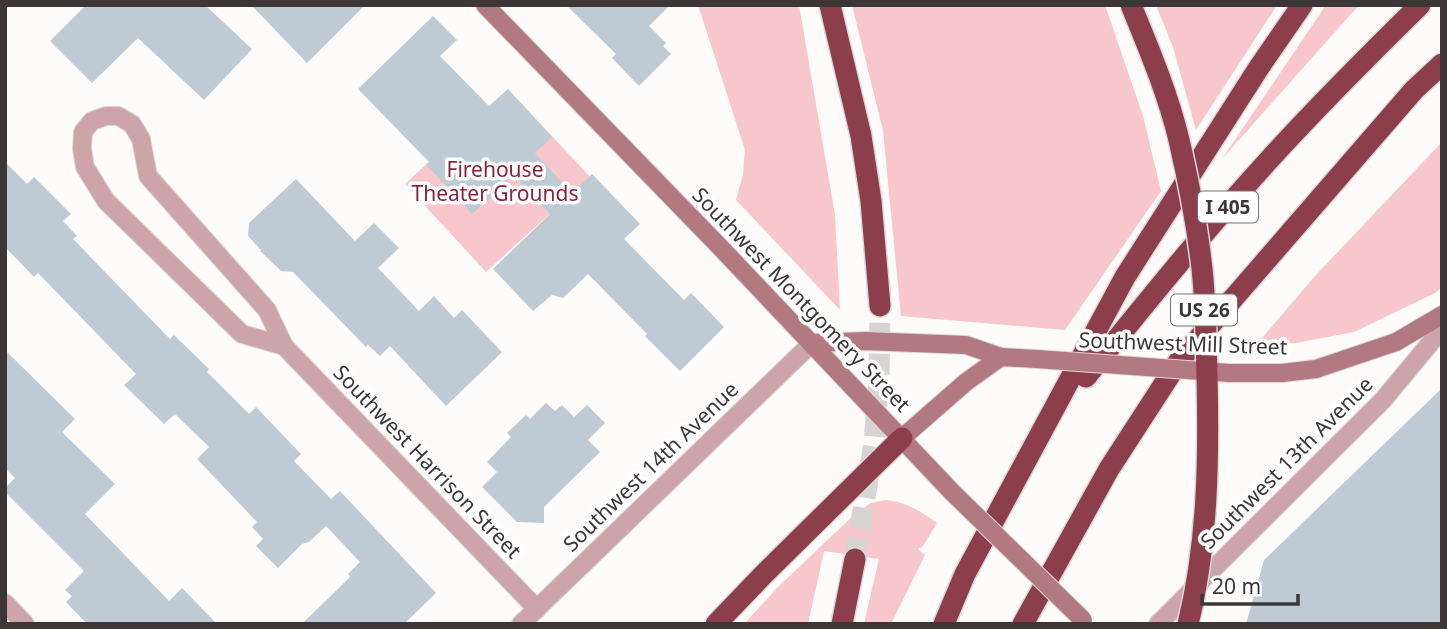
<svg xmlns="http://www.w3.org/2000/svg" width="1447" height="629" viewBox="0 0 1447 629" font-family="'Noto Sans',sans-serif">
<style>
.green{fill:#f7c7cc}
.building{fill:#bfcbd4}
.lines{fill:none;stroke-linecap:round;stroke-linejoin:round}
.highway-tunnel{stroke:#d7d4d4;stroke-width:21;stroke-dasharray:21 10;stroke-linecap:butt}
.street-casing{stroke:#dbd8d8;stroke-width:20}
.secondary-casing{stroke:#dbd8d8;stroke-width:20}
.highway-casing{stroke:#dbd8d8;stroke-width:24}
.street{stroke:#cda4a8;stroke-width:18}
.secondary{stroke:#b37980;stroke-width:18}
.highway{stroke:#8d3e4b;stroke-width:21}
.secondary-bridge-casing{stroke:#dbd8d8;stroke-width:20;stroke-linecap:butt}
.highway-bridge-casing{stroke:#dbd8d8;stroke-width:24;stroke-linecap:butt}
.secondary-bridge{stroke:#b37980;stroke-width:18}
.highway-bridge{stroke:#8d3e4b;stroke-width:21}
.labels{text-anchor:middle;stroke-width:7;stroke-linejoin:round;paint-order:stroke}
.shield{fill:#fff;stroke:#767272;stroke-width:2}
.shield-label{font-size:19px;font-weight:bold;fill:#3c3636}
.park-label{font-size:21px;fill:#89223b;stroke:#fff}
.street-label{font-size:21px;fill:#3c3636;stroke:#fff}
</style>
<rect width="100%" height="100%" fill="#fefbfb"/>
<g class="green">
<path d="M698 5H799L835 215 840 310 736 200 743 174 745 150Z"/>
<path d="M852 5H1105L1143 116 1161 191 1065 330 901 316 883 131Z"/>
<path d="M1156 5H1277L1196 130 1173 47Z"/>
<path d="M1326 5H1359L1222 159Z"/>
<path d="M508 89 590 177 486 272 405 184Z"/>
<path d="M1442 142V287L1435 293 1354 332 1296 343 1256 345 1315 276Z"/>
<path d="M885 500C907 502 920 511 937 523L923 546 918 549 925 555 891 624H864L879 559 824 551 808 624H744L778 587 855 514 871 503Z"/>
</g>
<g class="building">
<path d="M86 5H205L252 49 204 100 138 38 92 83 50 41Z"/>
<path d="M251 5H365L307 63Z"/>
<path d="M566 5H670L649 26 666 43 663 46 671 54 639 86 612 58 616 54Z"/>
<path d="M433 16 457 40 440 56 489 106 508 89 552 137 535 153 572 193 592 174 640 224 624 239 684 300 691 293 724 327 680 371 645 336 647 334 588 274 563 298 552 295 533 311 493 269 550 214 514 176 472 214 426 164 429 162 358 89Z"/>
<path d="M5 162 27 184 34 177 71 214 63 221 77 236 73 239 170 339 174 335 209 369 207 372 249 414 256 407 301 454 294 461 331 499 340 491 436 593 404 624H302L350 577 348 574 360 562 326 526 309 542 302 544 278 568 256 546 263 539 252 527 257 522 197 459 209 447 175 414 164 424 124 385 136 374 38 273 34 277 5 247Z"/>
<path d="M296 179 355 241 374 223 399 248 378 268 419 311 434 296 454 318 462 310 502 352 446 406 390 346 380 356 368 345 366 347 293 272 281 271 260 251 261 250 248 236 249 223Z"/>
<path d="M5 350 75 419 62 432 115 484 85 514 169 601 182 588 217 624H87L66 602 72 596 65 590 84 571 5 492V488L15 478 5 468Z"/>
<path d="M1442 388V624H1246L1264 560Z"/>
<path d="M546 403 555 411 562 405 574 417 587 405 605 423 588 440 600 452 544 507V523L517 522 482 487 497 472 487 462 511 437 507 433 526 415 530 419Z"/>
</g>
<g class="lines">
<path class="highway-tunnel" d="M855 559 874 443 879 380 880 306"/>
<defs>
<g id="street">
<path d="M106 116H118L132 124 141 139 148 176 267 310 284 346 242 334 106 201 85 167 82 149 83 132 92 121Z"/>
<path d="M284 346 537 609"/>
<path d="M5 603 25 624"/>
<path d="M521 624 812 343"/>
<path d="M1158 624 1383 400 1442 329"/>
</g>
<g id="secondary">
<path d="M485 5 720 247 952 492"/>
<path d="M812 343 865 341 966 345 1001 357"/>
<path d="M1316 369 1396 342 1442 315"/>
<path d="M902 438 966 382 1001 357 1037 359"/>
</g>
<g id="highway">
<path d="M830 5 861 136 871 201 880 306"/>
<path d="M1086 377C1145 304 1204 231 1268 161 1317 107 1368 56 1420 5"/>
<path d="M716 624 764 574 902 438"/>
<path d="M842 624 855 559"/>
<path d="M944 624 965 574 1125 277 1258 69 1302 5"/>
<path d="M1023 624 1109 469 1179 361 1414 90 1442 64"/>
</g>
</defs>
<use href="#street" class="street-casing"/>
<use href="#secondary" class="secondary-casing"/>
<use href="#highway" class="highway-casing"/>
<use href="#street" class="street"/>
<use href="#secondary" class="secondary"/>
<use href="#highway" class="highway"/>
<defs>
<g id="secondary-bridge">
<path d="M1037 359 1229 373H1282L1316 369"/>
<path d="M952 492 1083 620"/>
</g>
<path id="highway-bridge" d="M1131 5C1149 49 1168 94 1179 140 1188 179 1196 220 1201 260 1206 298 1206 338 1207 376 1209 459 1208 543 1188 624"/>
</defs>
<use href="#secondary-bridge" class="secondary-bridge-casing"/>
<use href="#highway-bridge" class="highway-bridge-casing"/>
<use href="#secondary-bridge" class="secondary-bridge"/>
<use href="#highway-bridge" class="highway-bridge"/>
</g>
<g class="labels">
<g class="shield">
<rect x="1198" y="191.5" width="60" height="31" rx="5"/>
<rect x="1171" y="294.5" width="66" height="31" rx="5"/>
</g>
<g class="shield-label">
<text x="1228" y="214">I 405</text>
<text x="1204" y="317">US 26</text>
</g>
<g class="park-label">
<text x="495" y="177">Firehouse<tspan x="495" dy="24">Theater Grounds</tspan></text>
</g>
<g class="street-label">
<text transform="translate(801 300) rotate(46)" y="7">Southwest Montgomery Street</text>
<text transform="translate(1183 344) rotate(2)" y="7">Southwest Mill Street</text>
<text transform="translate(427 462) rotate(46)" y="7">Southwest Harrison Street</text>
<text transform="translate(1287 463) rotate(-45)" y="7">Southwest 13th Avenue</text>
<text transform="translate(651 467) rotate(-44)" y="7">Southwest 14th Avenue</text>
</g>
</g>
<rect width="1447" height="629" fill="none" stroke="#3c3636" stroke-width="14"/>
<path d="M1202 594v10h96v-10" fill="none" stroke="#3c3636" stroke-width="3.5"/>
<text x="1212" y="594" font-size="21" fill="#3c3636" stroke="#ffffff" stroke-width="5" paint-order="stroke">20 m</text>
</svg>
